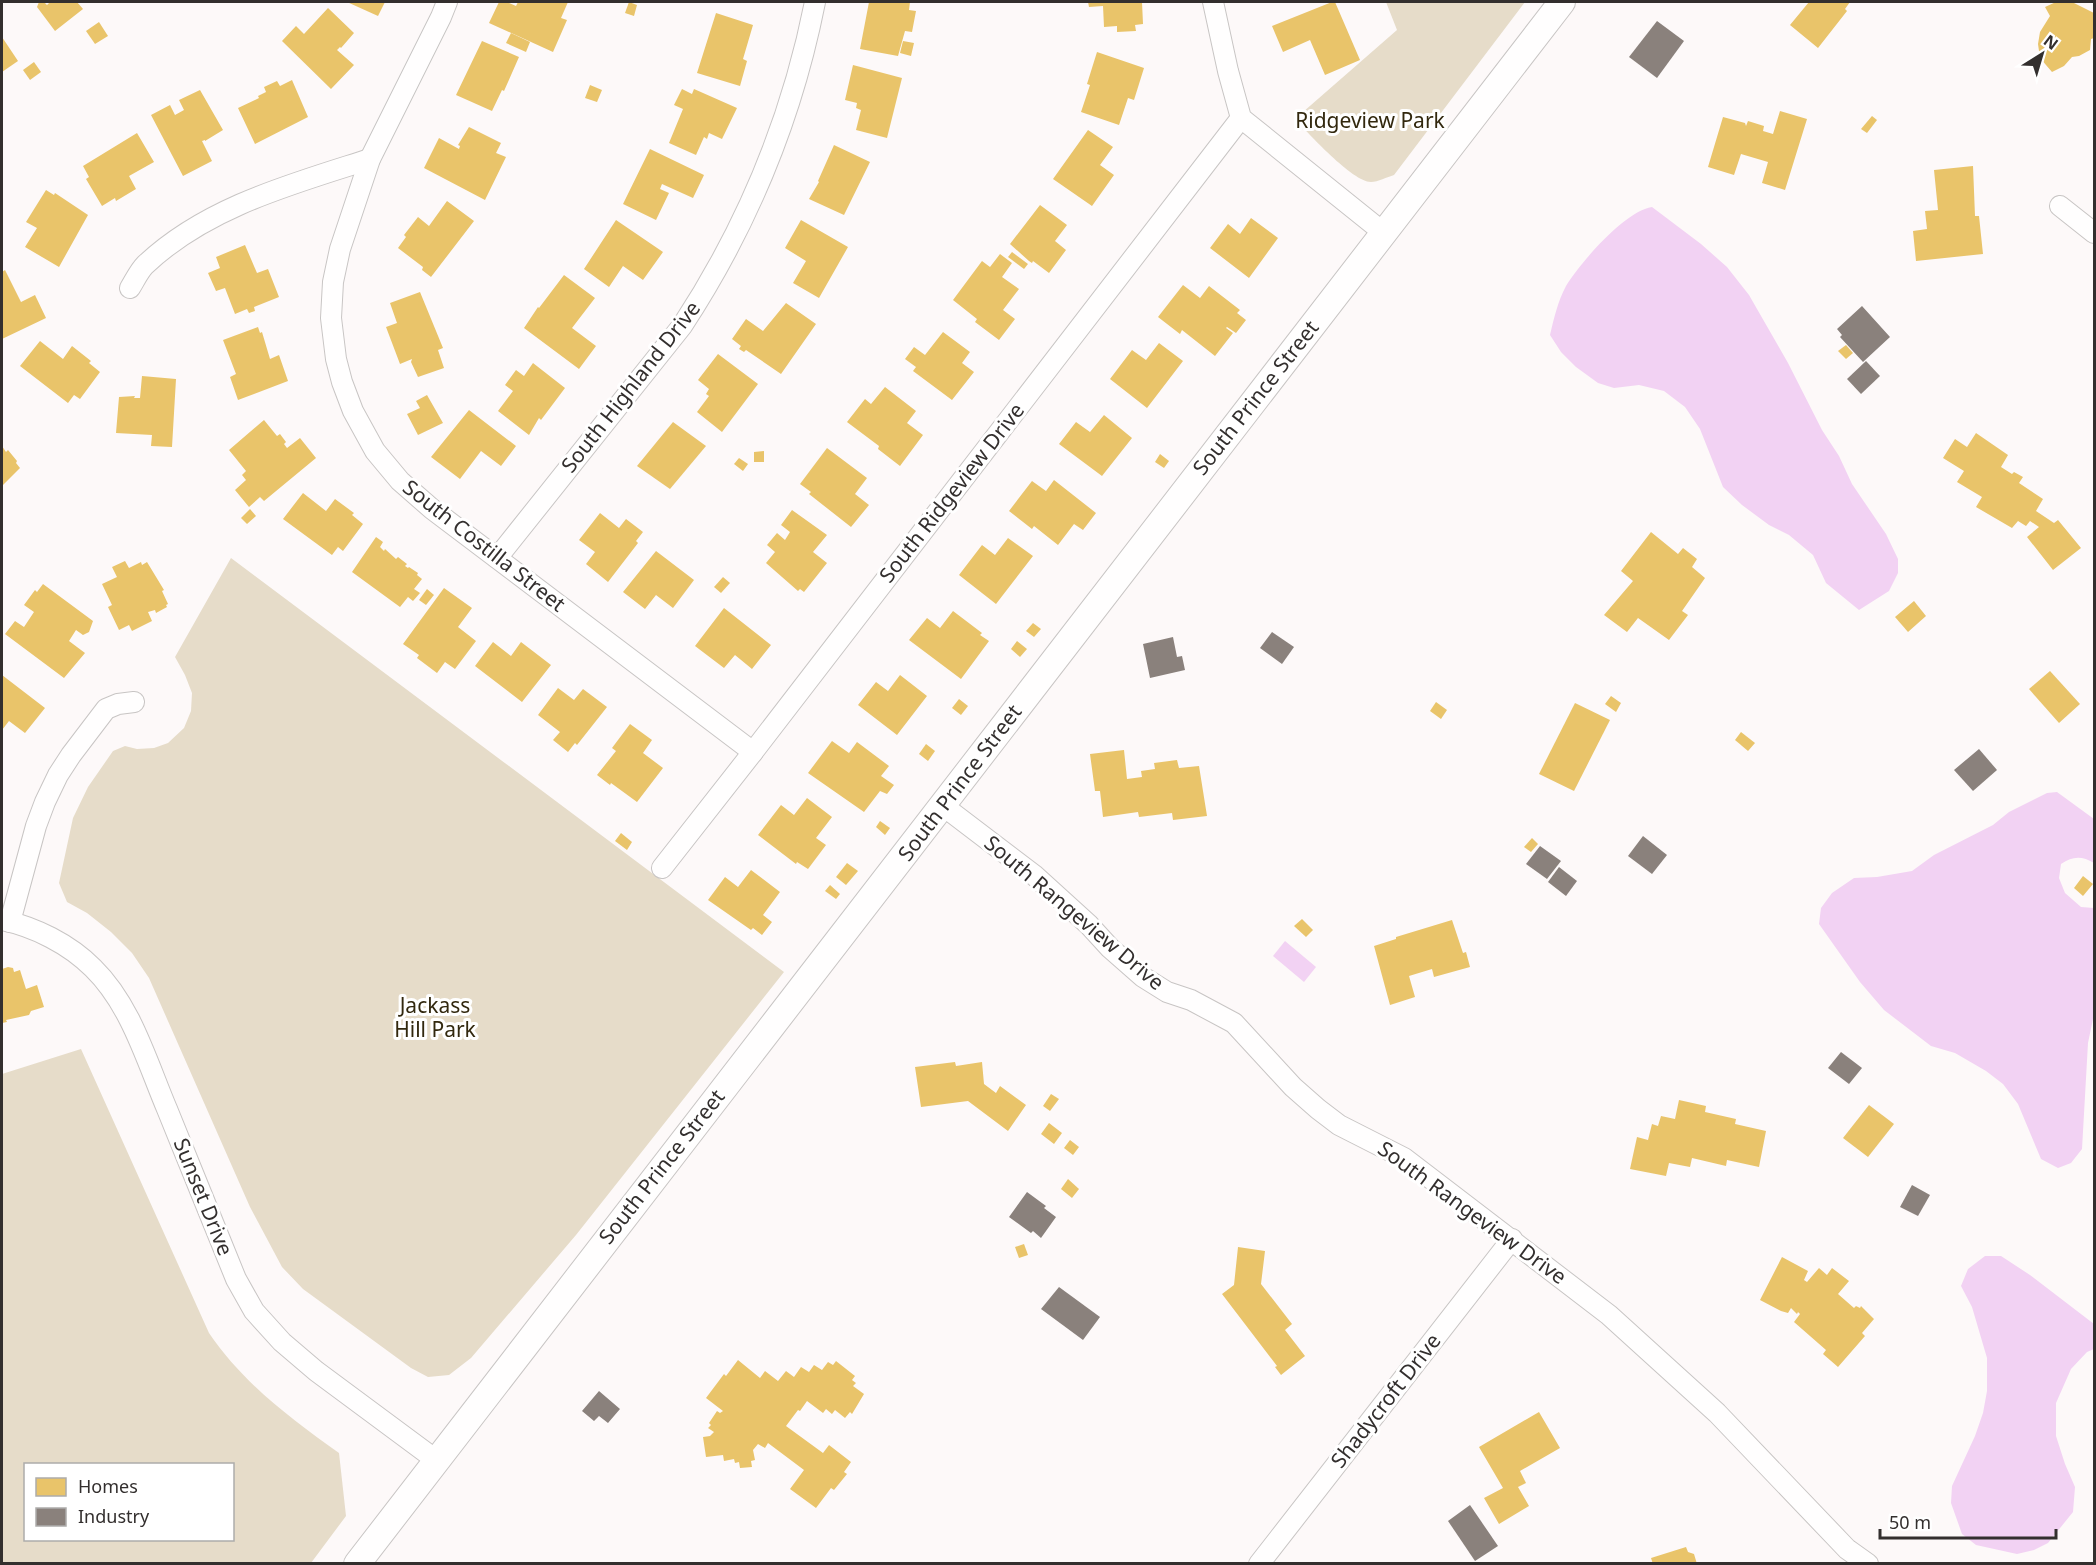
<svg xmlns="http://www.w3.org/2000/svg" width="2096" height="1565" viewBox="0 0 2096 1565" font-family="'Noto Sans',sans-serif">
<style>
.green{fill:#e6dcc9;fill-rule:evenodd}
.water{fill:#f2d2f3}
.homes{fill:#e9c46a}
.industry{fill:#8a817c}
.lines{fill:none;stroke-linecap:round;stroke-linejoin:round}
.minor-casing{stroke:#c8c5c4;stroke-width:22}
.tertiary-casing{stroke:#c8c5c4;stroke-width:28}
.minor{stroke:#fffefe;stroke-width:20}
.tertiary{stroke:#fffefe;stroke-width:26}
.labels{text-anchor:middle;stroke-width:6;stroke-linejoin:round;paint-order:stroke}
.park-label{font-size:21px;fill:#32280e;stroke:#fff}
.street-label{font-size:21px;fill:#332f2e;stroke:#fff}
</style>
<rect width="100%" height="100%" fill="#fdf9f9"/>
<g class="green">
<path d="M1386 2H1525L1394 175C1387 177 1378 182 1371 182 1353 182 1308 133 1295 119L1397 30Z"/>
<path d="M231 558 784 972 576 1235 471 1358 449 1375 428 1377 411 1368 303 1289 282 1267 250 1207 149 978 132 953 111 932 87 913 67 902 59 883 73 818 88 787 113 751 125 746 137 749 154 748 168 743 184 728 191 711 192 693 185 675 175 657Z"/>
<path d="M81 1049 209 1333C243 1383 290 1418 339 1453L346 1516 311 1563H2V1074ZM26 1464H232V1540H26Z"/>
</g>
<g class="water">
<path d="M1652 207 1701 244 1727 267 1749 295 1788 363 1822 430 1839 456 1852 484 1886 534 1898 559V573L1889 591 1859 610 1826 583 1813 555 1789 535 1769 525 1742 505 1723 487 1700 429 1685 407 1664 391 1639 385 1614 388 1598 383 1576 367 1561 352 1550 335C1554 318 1558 301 1566 286 1580 263 1625 211 1652 207Z"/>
<path d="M2057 792 2094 819V863C2082 856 2073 856 2061 864L2059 878 2065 893 2081 907 2094 908V1014L2088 1043 2082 1149 2071 1163 2058 1168 2041 1159 2018 1104 2003 1084 1986 1071 1955 1053 1931 1046 1884 1010 1860 982 1819 924 1821 908 1832 893 1854 878 1877 877 1912 871 1934 855 1993 825 2009 812 2047 793Z"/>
<path d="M1285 941 1316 967 1304 982 1273 956Z"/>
<path d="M1985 1256H2001L2030 1275 2094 1324V1349L2087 1352 2071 1369 2056 1403V1436L2065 1464 2075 1487 2073 1512 2048 1543 2034 1550 2017 1554 1976 1545 1962 1534 1951 1503 1952 1486 1975 1436 1983 1413 1987 1391V1358L1972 1307 1961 1286 1968 1269Z"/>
</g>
<g class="homes">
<path d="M39 2H44L47 5 50 2H77L83 9 55 31 37 7Z"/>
<path d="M347 2H385L378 16Z"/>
<path d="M499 2H507L516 6 518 2H568L561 18 567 20 553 52 489 23Z"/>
<path d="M629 2 637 5 634 16 625 13Z"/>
<path d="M869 2H910L909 10 916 11 912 32 905 31 898 56 860 49Z"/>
<path d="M1088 2H1142L1143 24 1135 25 1136 31 1117 32V26L1104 27 1103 6 1089 7Z"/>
<path d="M1332 2H1335L1360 60 1325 75 1310 40 1283 52 1272 26Z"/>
<path d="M1809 2H1850L1845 9 1847 11 1818 48 1790 25Z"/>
<path d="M2056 2H2072L2094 13V38L2091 39 2090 50 2079 56 2072 57 2064 66 2052 72 2040 58 2038 44 2040 32 2050 16 2045 7Z"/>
<path d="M328 8 354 33 341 48 340 47 337 50 354 65 331 89 282 41 296 26 304 34Z"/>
<path d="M716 13 753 25 743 59 747 61 740 86 697 73Z"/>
<path d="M99 22 108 36 95 44 86 31Z"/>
<path d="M511 33 530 42 526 52 506 43Z"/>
<path d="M2 37 18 61 2 72Z"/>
<path d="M482 41 519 57 504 91 502 90 492 111 456 95Z"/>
<path d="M903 41 914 43 911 56 900 53Z"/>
<path d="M1097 52 1144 68 1134 100 1128 98 1119 125 1081 112 1090 85 1087 84Z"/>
<path d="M34 62 41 72 30 80 23 70Z"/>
<path d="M853 65 902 78 887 138 856 130 861 110 856 108 857 103 845 100Z"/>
<path d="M292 80 308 117 255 144 238 108 259 98 258 96 266 92 264 87 277 81 280 86Z"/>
<path d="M590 85 602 90 597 102 585 98Z"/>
<path d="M682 89 692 94 694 89 737 108 722 139 709 133 707 139 704 137 696 155 669 143 683 109 674 105Z"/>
<path d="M200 90 223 130 205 141V140L202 141 212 161 183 176 151 115 170 105 175 115 184 110 179 100Z"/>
<path d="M1780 111 1807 119 1785 190 1762 183 1768 162 1741 154 1734 175 1708 167 1723 117 1745 123 1746 126 1748 121 1764 126 1763 131 1773 134Z"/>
<path d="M1872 116 1877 120 1867 133 1861 129Z"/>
<path d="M469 127 501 143 496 153 506 157 485 200 424 168 439 138 459 149 460 146 458 145Z"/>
<path d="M1088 130 1113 147 1100 165 1114 175 1092 206 1053 179Z"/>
<path d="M137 133 154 162 129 176 136 189 116 201 115 198 102 206 86 179 89 177 83 166Z"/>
<path d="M834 145 870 162 844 215 809 199 819 182 818 181Z"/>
<path d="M650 149 704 175 693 198 662 184 660 189 669 193 656 220 623 204Z"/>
<path d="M1973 166 1975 216H1979L1983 254 1916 261 1913 231 1927 229 1925 211 1938 210 1934 170Z"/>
<path d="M46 190 54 195 55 193 88 215 59 267 25 247 37 228 26 222Z"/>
<path d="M447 201 474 221 431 277 422 270 423 267 398 248 406 237 404 235 418 217 429 226Z"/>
<path d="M1040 205 1067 225 1055 241 1066 250 1049 273 1033 261 1032 263 1029 261 1010 244Z"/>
<path d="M1251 218 1278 238 1249 278 1210 248 1228 224 1240 234Z"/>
<path d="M616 220 663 252 643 280 623 266 609 287 584 269Z"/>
<path d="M801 220 848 247 819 298 793 283 806 261 785 248Z"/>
<path d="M245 245 257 273 268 269 279 297 254 307 255 311 249 313 247 309 235 314 225 288 216 291 208 273 220 268 216 257Z"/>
<path d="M1012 252 1028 264 1024 269 1008 257Z"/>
<path d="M1000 254 1012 263 1002 277 1019 289 1003 310 1015 319 999 340 975 322 977 319 953 300 982 261 990 267Z"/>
<path d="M5 270 21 302 35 295 46 318 2 339V272Z"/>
<path d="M564 275 595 298 572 328 596 346 579 369 524 328 538 307 539 308Z"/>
<path d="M1183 285 1200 298 1209 286 1240 310 1237 313 1246 320 1236 333 1227 327 1226 328 1233 333 1215 356 1182 330 1180 334 1158 317Z"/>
<path d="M420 292 443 348 438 350 444 368 418 377 411 362 412 359 400 364 386 327 397 323 390 303Z"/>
<path d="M786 303 816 324 781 374 746 350 744 352 739 349 741 346 732 339 746 319 763 331Z"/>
<path d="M258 327 260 333 262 332 270 359 279 355 288 381 238 400 230 377 236 374 223 340Z"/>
<path d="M943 332 970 352 962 363 974 372 952 400 913 371 916 367 905 359 914 347 925 355Z"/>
<path d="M40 341 63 359 72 346 91 361 89 363 100 372 80 399 74 395 68 403 20 366Z"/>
<path d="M1159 343 1183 361 1147 408 1110 379 1132 350 1146 360Z"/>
<path d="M1846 345 1853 353 1846 359 1838 351Z"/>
<path d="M718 354 758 384 722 432 697 412 709 396 706 394 709 389 698 380Z"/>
<path d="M533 363 565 388 541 420 539 418 529 435 498 411 513 391 505 385 516 370 524 376Z"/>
<path d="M142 376 176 379 172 447 151 446 152 435 116 433 119 397 135 396 134 398H140Z"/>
<path d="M885 387 916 411 907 423 923 435 900 466 878 449 879 446 847 422 865 399 871 404Z"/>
<path d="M427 395 443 423 418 435 407 414 420 408 416 401Z"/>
<path d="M469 410 516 446 501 466 481 451 460 479 431 457Z"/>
<path d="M1104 415 1132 438 1102 476 1059 444 1076 422 1090 432Z"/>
<path d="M264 420 277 436 280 434 286 442 284 444 287 448 300 438 316 458 264 501 260 497 249 507 235 490 246 480 242 475 246 471 229 450Z"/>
<path d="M673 422 706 446 670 489 637 466Z"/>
<path d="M1976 433 2008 455 2001 467 2012 474 2014 472 2023 477 2019 483 2043 499 2036 511 2054 523 2058 520 2081 548 2053 570 2027 537 2039 527 2030 521 2026 526 2018 521 2012 528 1976 507 1982 497 1957 482 1964 471 1943 458 1955 439 1967 447Z"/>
<path d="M2 446 6 452 8 450 17 461 16 463 20 468 2 486Z"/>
<path d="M827 448 867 478 855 494 869 505 851 527 809 494 811 492 800 484Z"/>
<path d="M764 451V462H754V452Z"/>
<path d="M1160 454 1169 461 1164 468 1155 462Z"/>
<path d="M739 458 748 464 743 471 734 464Z"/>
<path d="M1054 480 1096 513 1083 530 1074 524 1058 545 1034 526 1032 529 1009 511 1032 481 1046 491Z"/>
<path d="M303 493 326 511 335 499 354 513 352 515 363 524 343 551 338 547 332 555 283 519Z"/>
<path d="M250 509 256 516 247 524 241 518Z"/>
<path d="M792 510 827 535 813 552 827 563 804 592 800 589 798 591 766 563 775 552 767 545 777 533 785 540 790 532 781 525Z"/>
<path d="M600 513 619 528 626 519 643 532 636 541 638 543 608 582 586 564 595 552 579 540Z"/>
<path d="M1651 532 1678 554 1683 548 1697 559 1692 567 1705 578 1682 611 1688 615 1669 640 1638 618 1627 632 1604 615 1633 581 1621 571Z"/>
<path d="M376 537 383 542 380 547 384 551 385 549 396 559 398 557 407 564 405 566 408 568 409 567 418 573 417 575 422 579 414 589 420 593 413 601 408 597 400 607 352 572Z"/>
<path d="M1008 538 1033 556 996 604 959 575 982 545 995 555Z"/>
<path d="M656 551 694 580 673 608 656 595 645 609 623 592Z"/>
<path d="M125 561 129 568 141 562 142 565 147 562 164 590 162 591 168 604 166 605 167 607 156 613 155 610 148 612 152 621 132 631 129 625 119 630 108 607 112 605 102 584 117 577 112 567Z"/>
<path d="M723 577 730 583 721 593 714 587Z"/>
<path d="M43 584 93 621 89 632 83 635 76 630 69 641 85 653 64 678 5 634 15 621 24 627 34 612 24 605 35 590 37 592Z"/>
<path d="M444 588 472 608 458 627 476 641 455 669 445 662 437 673 417 658 419 655 403 644Z"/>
<path d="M427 589 434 595 426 605 419 600Z"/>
<path d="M1914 601 1926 616 1908 632 1895 617Z"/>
<path d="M724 608 771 645 752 669 735 655 724 668 695 646Z"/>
<path d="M953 611 982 633 980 635 989 641 961 679 909 640 927 618 940 628Z"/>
<path d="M1033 623 1041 629 1034 637 1026 631Z"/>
<path d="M1017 641 1027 649 1020 657 1011 649Z"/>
<path d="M493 642 511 656 521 642 551 665 522 702 475 666Z"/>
<path d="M2050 671 2080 704 2059 723 2029 689Z"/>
<path d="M2 675 45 708 25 733 9 721 2 730Z"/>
<path d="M900 675 927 696 897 735 858 705 876 682 888 691Z"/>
<path d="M558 688 574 700 583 689 607 707 577 745 575 743 568 752 553 740 560 732 538 715Z"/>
<path d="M1611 696 1621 703 1616 712 1605 704Z"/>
<path d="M959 699 968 706 961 715 952 708Z"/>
<path d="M1436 702 1447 710 1441 719 1430 711Z"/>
<path d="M1575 703 1610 720 1574 791 1539 774Z"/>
<path d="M630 724 652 740 643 753 663 768 637 802 611 783 610 785 597 775 616 751 612 748Z"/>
<path d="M1741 732 1755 743 1748 751 1735 740Z"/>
<path d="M832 741 849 753 857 742 889 766 881 776 894 785 887 794 880 791 864 812 808 773Z"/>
<path d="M926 744 935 751 928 761 919 754Z"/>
<path d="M1124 750 1127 779 1142 777 1141 771 1155 769 1154 763 1177 760 1179 768 1199 766 1207 816 1173 820 1172 813 1139 817 1138 812 1103 817 1100 791H1095L1090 754Z"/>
<path d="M807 798 832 817 816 838 826 845 808 869 797 862 796 864 758 835 781 805 794 815Z"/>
<path d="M880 821 890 828 885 835 876 827Z"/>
<path d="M621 833 632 842 627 850 615 841Z"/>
<path d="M1532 838 1538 844 1531 852 1524 847Z"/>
<path d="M847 863 858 871 846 885 836 877Z"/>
<path d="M751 870 780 892 763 915 772 922 762 935 753 928 751 930 708 900 725 877 738 887Z"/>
<path d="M2083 876 2093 884 2083 896 2074 888Z"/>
<path d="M830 885 840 894 836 899 825 891Z"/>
<path d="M1302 919 1313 930 1306 937 1294 926Z"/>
<path d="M1452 920 1463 953 1466 952 1470 967 1434 977 1432 969 1409 976 1415 997 1390 1005 1374 946 1396 939V937Z"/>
<path d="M8 967 13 968 14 972 20 970 26 989 37 985 44 1007 31 1011 29 1015 6 1020 7 1022 2 1023V969Z"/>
<path d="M955 1062 956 1066 982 1062 984 1084 996 1093 1000 1086 1026 1105 1008 1131 968 1101 921 1107 915 1067Z"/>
<path d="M1051 1094 1059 1099 1050 1111 1043 1106Z"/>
<path d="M1679 1100 1706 1106 1705 1112 1736 1119 1735 1124 1766 1131 1759 1167 1727 1160 1726 1166 1692 1158 1690 1167 1669 1163 1666 1176 1630 1169 1637 1137 1648 1140 1652 1124 1658 1126 1661 1116 1675 1119Z"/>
<path d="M1869 1105 1894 1124 1868 1157 1843 1138Z"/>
<path d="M1049 1123 1062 1133 1054 1144 1041 1134Z"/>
<path d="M1070 1140 1079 1147 1073 1155 1064 1148Z"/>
<path d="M1068 1179 1079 1189 1072 1198 1061 1189Z"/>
<path d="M1024 1244 1028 1255 1019 1258 1015 1247Z"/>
<path d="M1238 1247 1265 1251 1261 1284 1292 1324 1285 1330 1305 1356 1281 1375 1275 1367 1277 1366 1222 1294 1234 1285Z"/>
<path d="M1782 1257 1808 1271 1804 1280 1807 1282 1819 1268 1827 1275 1832 1268 1849 1281 1838 1294 1854 1308 1856 1306 1860 1308 1861 1306 1874 1319 1862 1333 1865 1336 1838 1367 1823 1354 1826 1350 1794 1322 1800 1314 1798 1312 1797 1314 1791 1308 1788 1313 1781 1311 1760 1300Z"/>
<path d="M738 1360 760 1378 765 1371 778 1381 786 1371 794 1377 801 1367 809 1372 814 1365 822 1370 828 1362 833 1365 836 1361 855 1376 852 1380 856 1383 853 1386 864 1394 852 1414 850 1412 845 1418 835 1410 832 1414 826 1409 823 1413 807 1401 800 1411 798 1410 786 1426 823 1453 829 1445 851 1462 844 1472 847 1474 834 1490 831 1488 816 1508 790 1489 804 1470 768 1443 765 1448 758 1444 753 1450 755 1460 751 1461 752 1467 740 1468 739 1462 735 1463 734 1459 724 1461 723 1455 706 1457 703 1437 710 1436 714 1432 708 1428 711 1425 709 1423 717 1411 720 1413 723 1411 706 1398 724 1374 726 1376Z"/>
<path d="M1539 1412 1560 1448 1520 1471 1526 1483 1518 1487 1529 1506 1499 1524 1484 1498 1503 1488 1479 1447Z"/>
<path d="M1686 1547 1688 1552 1694 1554 1697 1564H1653L1651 1558Z"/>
</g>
<g class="industry">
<path d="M1657 21 1684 41 1657 78 1629 57Z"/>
<path d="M1862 306 1890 337 1863 362 1840 337 1842 335 1837 329Z"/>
<path d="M1866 361 1880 376 1861 394 1847 379Z"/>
<path d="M1272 632 1294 647 1282 664 1260 648Z"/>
<path d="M1173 637 1177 657 1182 656 1185 670 1150 678 1143 644Z"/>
<path d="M1979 749 1997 770 1973 791 1954 770Z"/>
<path d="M1643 836 1667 855 1652 874 1628 856Z"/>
<path d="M1540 846 1561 861 1547 879 1526 864Z"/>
<path d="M1559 867 1577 881 1566 896 1548 882Z"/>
<path d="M1841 1052 1862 1068 1849 1084 1828 1068Z"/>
<path d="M1912 1185 1930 1195 1918 1216 1900 1207Z"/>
<path d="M1027 1192 1046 1206 1044 1208 1056 1217 1041 1238 1033 1231 1031 1233 1009 1217Z"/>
<path d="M1059 1287 1100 1317 1083 1340 1041 1309Z"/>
<path d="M599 1391 620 1409 608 1423 599 1416 594 1421 582 1411Z"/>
<path d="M1470 1505 1498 1546 1475 1561 1448 1521Z"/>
</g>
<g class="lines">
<defs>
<g id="minor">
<path d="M447 2 441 17 370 159 340 249 333 282 331 318 336 359 342 382 353 411 375 451 400 481 432 509 753 752"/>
<path d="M1213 2 1228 71 1241 118 1384 233"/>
<path d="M2060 206 2094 233"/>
<path d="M130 288C135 280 139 271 145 265 206 207 292 184 370 159"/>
<path d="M497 558 682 326C747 227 792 118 815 2"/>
<path d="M942 805 1034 875 1089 925 1110 948 1143 977 1167 992 1191 1000 1234 1023 1293 1087 1318 1109 1339 1125 1404 1158 1609 1315 1717 1413 1847 1549 1868 1564"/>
<path d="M662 868 753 752 1241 118"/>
<path d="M2 920C35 927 69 944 93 968 131 1005 147 1062 167 1109 190 1166 213 1222 236 1279L254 1311 282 1342 316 1371 436 1460"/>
<path d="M10 922 36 826 45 802 58 775 71 755 106 709 118 704 134 702"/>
<path d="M1259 1564 1512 1239"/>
</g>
<path id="tertiary" d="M357 1564 1562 2"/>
</defs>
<use href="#minor" class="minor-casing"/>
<use href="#tertiary" class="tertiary-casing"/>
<use href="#minor" class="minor"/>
<use href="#tertiary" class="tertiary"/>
</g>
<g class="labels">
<g class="park-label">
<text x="1370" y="128">Ridgeview Park</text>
<text x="435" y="1013">Jackass<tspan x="435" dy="24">Hill Park</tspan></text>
</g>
<g class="street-label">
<text transform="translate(631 387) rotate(-52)" y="7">South Highland Drive</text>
<text transform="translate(1256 398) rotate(-52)" y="7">South Prince Street</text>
<text transform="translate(952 493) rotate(-52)" y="7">South Ridgeview Drive</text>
<text transform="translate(484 546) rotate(38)" y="7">South Costilla Street</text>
<text transform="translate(960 783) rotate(-53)" y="7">South Prince Street</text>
<text transform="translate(1074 913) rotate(40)" y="7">South Rangeview Drive</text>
<text transform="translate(662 1167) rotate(-52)" y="7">South Prince Street</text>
<text transform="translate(203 1197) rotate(68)" y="7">Sunset Drive</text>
<text transform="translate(1472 1213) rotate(36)" y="7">South Rangeview Drive</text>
<text transform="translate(1386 1401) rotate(-52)" y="7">Shadycroft Drive</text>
</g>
</g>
<rect width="2096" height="1565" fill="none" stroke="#332f2e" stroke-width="6"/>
<rect x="24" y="1463" width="210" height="78" fill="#ffffff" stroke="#adacab" stroke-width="1.5"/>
<rect x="36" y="1478" width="30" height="18" fill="#e9c46a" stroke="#adacab" stroke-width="1.5"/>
<text x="78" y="1493" font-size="18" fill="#332f2e">Homes</text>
<rect x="36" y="1508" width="30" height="18" fill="#8a817c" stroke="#adacab" stroke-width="1.5"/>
<text x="78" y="1523" font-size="18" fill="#332f2e">Industry</text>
<g transform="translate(2042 54) rotate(37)" stroke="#ffffff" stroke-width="4.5" paint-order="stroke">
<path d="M0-4.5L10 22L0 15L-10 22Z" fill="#332f2e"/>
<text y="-9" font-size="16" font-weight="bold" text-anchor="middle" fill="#332f2e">N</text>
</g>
<path d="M1880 1529v9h176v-9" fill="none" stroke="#332f2e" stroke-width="3"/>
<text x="1889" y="1529" font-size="18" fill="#332f2e" stroke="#ffffff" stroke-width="4.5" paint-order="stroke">50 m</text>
</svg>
